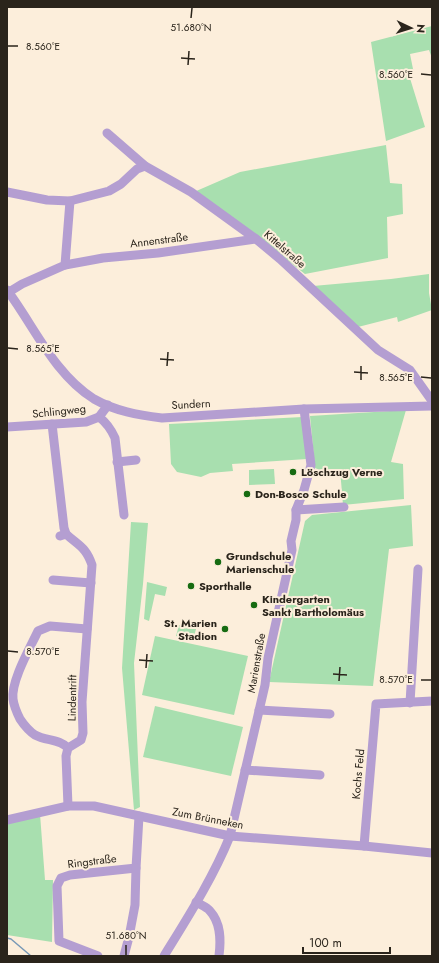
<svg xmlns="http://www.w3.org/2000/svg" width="439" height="963" viewBox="0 0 439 963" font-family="Jost,sans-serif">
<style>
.green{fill:#a8dfaf}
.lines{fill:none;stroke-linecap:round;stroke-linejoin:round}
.stream{stroke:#7798b6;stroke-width:1.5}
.minor{stroke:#b49ed1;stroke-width:9}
.ticks{fill:none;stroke:#2a241b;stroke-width:1.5}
.poi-dot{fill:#166b11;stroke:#fceedb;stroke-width:1.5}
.labels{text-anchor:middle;stroke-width:4;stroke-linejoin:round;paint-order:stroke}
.street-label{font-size:11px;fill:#2a241b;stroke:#fceedb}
.poi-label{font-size:11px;font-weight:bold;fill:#2a241b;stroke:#fceedb;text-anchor:start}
.ticks-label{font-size:10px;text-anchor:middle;fill:#2a241b;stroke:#fceedb;stroke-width:4;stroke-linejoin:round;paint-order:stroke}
</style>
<rect width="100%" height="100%" fill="#fceedb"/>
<g class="green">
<path d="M432 26V58L429 50 410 54 414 74 409 75 425 127 386 141 371 42Z"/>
<path d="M386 145 390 183 402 184 403 214 387 217 388 258 305 274 256 236 194 192 240 172Z"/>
<path d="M429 274V293L432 310 398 322 397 317 358 327 313 286 391 279Z"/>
<path d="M406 410 391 462 403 464 404 499 343 505 340 469 320 470 315 468 310 416Z"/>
<path d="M303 417 307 459 232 464 233 471 210 473 201 477 177 472 171 464 169 424Z"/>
<path d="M274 469 275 484 249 485V470Z"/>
<path d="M411 505 413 546 389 549 373 686 269 682 305 521 312 515Z"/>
<path d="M131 522 148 523 143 584 134 663 140 807 134 810 122 668Z"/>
<path d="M147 582 167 587 165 596 155 594 149 621 144 619Z"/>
<path d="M179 625 196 629 193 640 176 636Z"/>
<path d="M155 636 248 656 234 715 142 695Z"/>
<path d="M155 706 243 727 231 776 143 757Z"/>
<path d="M40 814 45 880H53L52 942 7 935V822Z"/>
</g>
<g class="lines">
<path class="stream" d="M7 938 11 939 31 956"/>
<g class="minor">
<path d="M107 133 145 166 191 192 256 239 280 259 378 350 410 370 432 401"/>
<path d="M7 192 47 200 70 201 109 191 121 184 137 169 145 166"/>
<path d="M65 265 103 258 158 253 256 239"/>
<path d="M7 290C34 326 54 374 94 399 115 411 138 415 162 418L304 409 432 406"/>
<path d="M9 292 22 284 65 265 70 201"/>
<path d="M99 417C107 423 111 429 115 438L124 515"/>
<path d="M52 424 64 528 66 534"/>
<path d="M7 427 86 422 99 417 108 405"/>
<path d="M117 462 136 460"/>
<path d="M296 510 344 507"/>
<path d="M60 536 66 534C79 546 86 547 92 565L82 702 83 733 81 740 68 748 66 756 68 806"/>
<path d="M53 580 91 583"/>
<path d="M410 703 418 569"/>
<path d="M259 710 330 714"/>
<path d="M68 748C60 739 46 741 35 735 29 731 24 725 20 719 17 713 14 707 13 699 11 681 30 648 38 631L50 626 87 629"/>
<path d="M245 770 320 775"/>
<path d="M7 820 68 806H94L230 836 364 846 432 853"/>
<path d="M364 846 376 704 432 701"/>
<path d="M196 902C201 905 207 907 210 911 221 923 221 940 219 956"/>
<path d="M98 956 59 941 57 886 61 878 70 875 136 868 139 816"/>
<path d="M124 956 129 937 135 905 136 868"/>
<path d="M164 956C188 917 213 878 230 836L265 685 268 658 292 550 291 541 296 520V510L304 490 311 465 304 409"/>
</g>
</g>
<path class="ticks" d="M191 18 192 8M8 46H18M181 58 195 59M188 65 189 51M421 74 431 75M8 348 18 349M160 359 174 360M167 366 168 352M354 372 368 373M421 377 431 378M361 380V366M8 651 18 652M139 660 153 661M146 668 147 654M333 674 347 675M421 680H431M339 681 340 667M126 955V945"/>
<g class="poi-dot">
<circle cx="293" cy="472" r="4"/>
<circle cx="247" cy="494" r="4"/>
<circle cx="218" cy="562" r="4"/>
<circle cx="191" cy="586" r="4"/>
<circle cx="254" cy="605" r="4"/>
<circle cx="225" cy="629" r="4"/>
</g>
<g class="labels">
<g class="street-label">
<text transform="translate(159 240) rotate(-7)" y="4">Annenstraße</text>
<text transform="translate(285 249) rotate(41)" y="4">Kittelstraße</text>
<text transform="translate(191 404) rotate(-3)" y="4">Sundern</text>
<text transform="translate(59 411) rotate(-6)" y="4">Schlingweg</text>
<text transform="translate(256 663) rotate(-80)" y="4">Marienstraße</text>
<text transform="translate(72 698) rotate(-89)" y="4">Lindentrift</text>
<text transform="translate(358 774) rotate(-85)" y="4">Kochs Feld</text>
<text transform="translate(208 818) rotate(11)" y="4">Zum Brünneken</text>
<text transform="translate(92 861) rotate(-7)" y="4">Ringstraße</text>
</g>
<g class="poi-label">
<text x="301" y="476">Löschzug Verne</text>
<text x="255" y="498">Don-Bosco Schule</text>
<text x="226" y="560">Grundschule<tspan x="226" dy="13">Marienschule</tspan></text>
<text x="199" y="590">Sporthalle</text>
<text x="262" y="603">Kindergarten<tspan x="262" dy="13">Sankt Bartholomäus</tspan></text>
<text x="217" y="627" text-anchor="end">St. Marien<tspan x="217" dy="13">Stadion</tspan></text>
</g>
</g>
<g class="ticks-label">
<text x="191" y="31">51.680°N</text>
<text x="43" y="50">8.560°E</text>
<text x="396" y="78">8.560°E</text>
<text x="43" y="352">8.565°E</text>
<text x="396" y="381">8.565°E</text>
<text x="43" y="655">8.570°E</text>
<text x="396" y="683">8.570°E</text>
<text x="126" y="939">51.680°N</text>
</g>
<rect width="439" height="963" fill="none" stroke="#2a241b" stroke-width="16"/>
<g transform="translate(411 28) rotate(94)" stroke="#fceedb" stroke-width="3" paint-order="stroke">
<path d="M0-3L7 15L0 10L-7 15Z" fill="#2a241b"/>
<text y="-6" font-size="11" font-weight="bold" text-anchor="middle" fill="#2a241b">N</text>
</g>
<path d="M303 947v6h87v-6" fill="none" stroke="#2a241b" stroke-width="2"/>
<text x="309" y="947" font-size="12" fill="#2a241b" stroke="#fceedb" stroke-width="3" paint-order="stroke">100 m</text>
</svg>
